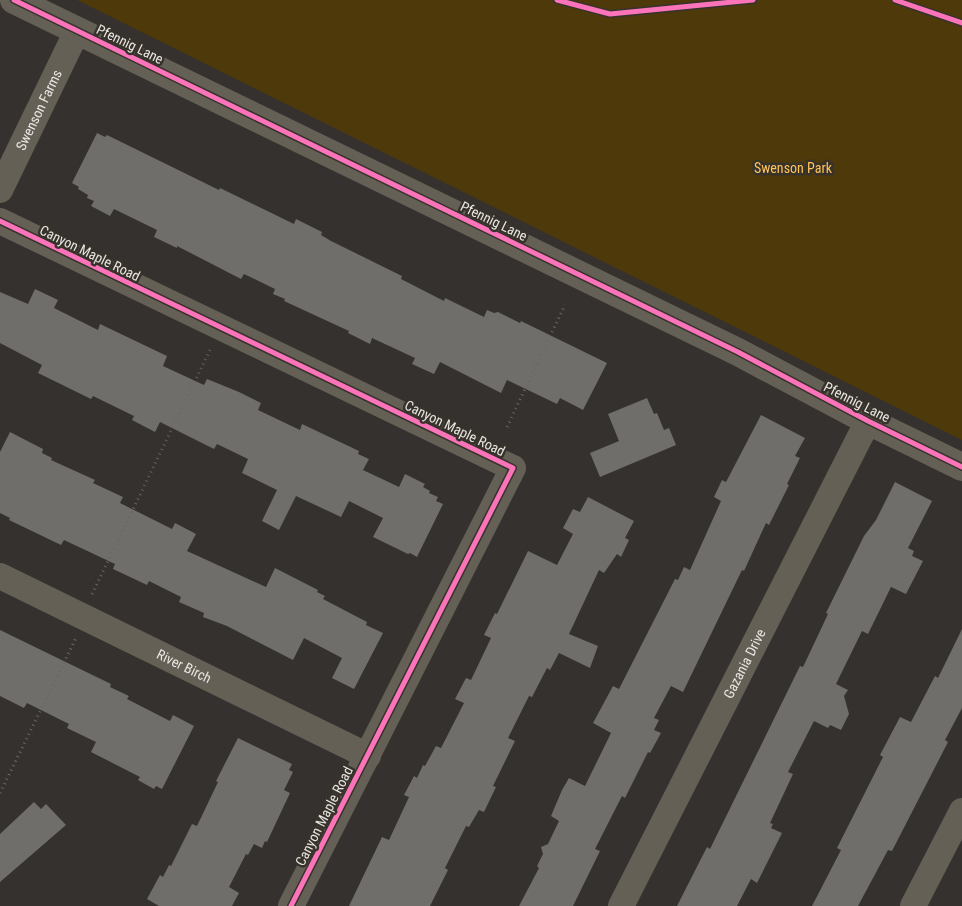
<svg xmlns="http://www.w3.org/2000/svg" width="962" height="906" viewBox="0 0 962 906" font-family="'Roboto Condensed',sans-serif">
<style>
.green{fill:#4e390a}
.building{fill:#706e6a}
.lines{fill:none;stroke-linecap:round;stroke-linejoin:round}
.path{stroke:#6b6761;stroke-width:3;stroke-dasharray:1 4;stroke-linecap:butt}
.minor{stroke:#656056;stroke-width:26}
.tertiary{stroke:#656056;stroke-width:28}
.cycleway-casing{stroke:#37322b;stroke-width:8}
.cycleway{stroke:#fb73b8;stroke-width:5}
.labels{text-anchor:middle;stroke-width:5;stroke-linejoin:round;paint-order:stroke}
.street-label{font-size:14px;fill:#e8e6e1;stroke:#37322b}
.park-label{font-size:14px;fill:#fec456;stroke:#37322b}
</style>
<rect width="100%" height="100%" fill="#34312e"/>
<path class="green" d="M77 0H962V440Z"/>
<g class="building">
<path d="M97 133 105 137 107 135 219 190 220 188 294 224 296 219 322 232 321 235 331 241 402 276 401 279 444 301 445 298 484 317 487 310 494 313 498 312 520 323 521 321 607 363 583 410 560 398 557 404 507 380 501 393 440 362 434 374 412 364 415 358 372 338 370 344 348 333 349 331 284 301 285 299 273 294 275 289 244 274 241 279 177 246V248L154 237 157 230 114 209 110 216 91 206 94 201 87 198 88 195 78 189 79 187 72 183Z"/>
<path d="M35 289 58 300 54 308 98 330 100 324 167 356 163 366 204 385 207 379 239 392 261 403 258 410 300 430 302 424 359 451 358 454 369 459 363 470 399 487 405 474 425 484 423 487 430 491 429 493 438 497 436 501 443 504 417 557 410 553 408 554 373 537 383 518 349 501 341 517 296 496 279 530 262 521 277 490 242 473 248 459 217 444 214 449 160 422 155 432 132 420 134 416 93 396 91 399 38 373 42 365 0 343V292L28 304Z"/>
<path d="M647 398 654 414 657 413 664 430 669 428 676 445 600 477 590 453 619 441 608 414Z"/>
<path d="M761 415 805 438 795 456 800 458 787 484 789 485 769 525 766 523 744 571 742 570 683 692 671 686 654 718 659 720 654 730 661 733 650 753 648 752 625 798 622 796 595 849 600 851 573 906H519L539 868 537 866 543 854 541 847 548 844 559 821 551 816 562 790 569 778 585 786 611 733 593 723 613 686 619 689 675 579 678 580 684 567 690 570 721 501 714 497 722 480 726 482Z"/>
<path d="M10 432 43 449 42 453 52 458 51 460 95 480 93 483 123 497 120 503 172 529 175 523 196 534 187 551 266 587 275 568 318 590 317 592 325 596 323 599 367 622 366 625 383 633 354 689 332 678 342 658 304 638 293 660 227 626 203 617 204 613 179 602 181 597 149 581 147 585 113 569 115 564 64 540 61 545 9 520 10 518 0 513V452Z"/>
<path d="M895 482 932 501 908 548 914 551 912 556 923 561 906 594 891 587 868 634 862 631 836 684 848 690 844 696 849 714 841 730 830 725 828 728 814 721 788 772 793 774 770 823 773 824 771 828 782 833 757 883 751 879 737 906H677L707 847 710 849 800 666 803 667 828 614 826 613 864 536 876 520Z"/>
<path d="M588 497 634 521 625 538 629 540 621 557 617 554 604 573 599 570 569 634 598 646 590 668 559 653 550 670 547 668 532 697 529 696 508 738 515 741 493 786 496 787 484 812 479 810 469 827 466 826 445 868 448 870 430 906H349L382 837 389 840 409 797 404 795 414 776 417 778 423 765 425 766 436 746 441 748 464 703 455 699 466 678 471 680 491 638 484 635 495 613 497 614 528 551 557 565 573 534 563 528 573 509 580 512Z"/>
<path d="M962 629V708L945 740 948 742 892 851 888 850 858 906H812L841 850 837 848 883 757 880 755 900 717 911 722 935 676 938 678Z"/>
<path d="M0 630 111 684 110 687 129 696 127 699 170 721 173 715 194 726 162 789 156 786 154 789 145 784 138 780 140 777 91 752 96 742 67 728 69 724 27 703 24 708 0 696Z"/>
<path d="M238 738 292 764 289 770 293 772 284 790 290 793 267 842 265 841 262 848 254 844 248 855 246 854 229 887 239 893 232 906H159L147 899 160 875 163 877 169 865 171 866 192 824 197 826 218 782 216 781Z"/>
<path d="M34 802 41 809 46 804 66 825 0 882V834Z"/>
</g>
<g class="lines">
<g class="path">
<path d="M507 427 565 305"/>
<path d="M92 594 210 350"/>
<path d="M0 793 76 638"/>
</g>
<g class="minor">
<path id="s1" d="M0 190 77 31"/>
<path d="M0 221 513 468 291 906"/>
<path id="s2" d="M0 576 368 756"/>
<path id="s3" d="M621 906 868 421"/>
<path d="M913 906 962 811"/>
</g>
<path class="tertiary" d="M14 0 738 352 868 421 962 467"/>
<defs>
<g id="cycleway">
<path d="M14 0 738 352 868 421 962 467"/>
<path d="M557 0 610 14 753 0"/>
<path d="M895 0 962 23"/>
<path d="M0 221 513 468 291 906"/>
</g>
</defs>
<use href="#cycleway" class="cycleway-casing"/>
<use href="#cycleway" class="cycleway"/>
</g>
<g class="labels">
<g class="street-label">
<text transform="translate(130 44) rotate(26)" y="5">Pfennig Lane</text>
<text dy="5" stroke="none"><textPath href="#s1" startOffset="89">Swenson Farms</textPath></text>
<text transform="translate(494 221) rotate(26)" y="5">Pfennig Lane</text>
<text transform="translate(90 253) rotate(26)" y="5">Canyon Maple Road</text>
<text transform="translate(857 402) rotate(27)" y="5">Pfennig Lane</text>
<text transform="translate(455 428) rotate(26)" y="5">Canyon Maple Road</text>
<text dy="5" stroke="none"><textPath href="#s3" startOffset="272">Gazania Drive</textPath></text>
<text dy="5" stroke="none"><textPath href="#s2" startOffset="205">River Birch</textPath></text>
<text transform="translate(324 816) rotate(-63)" y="5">Canyon Maple Road</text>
</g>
<g class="park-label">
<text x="793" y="173">Swenson Park</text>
</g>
</g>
</svg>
